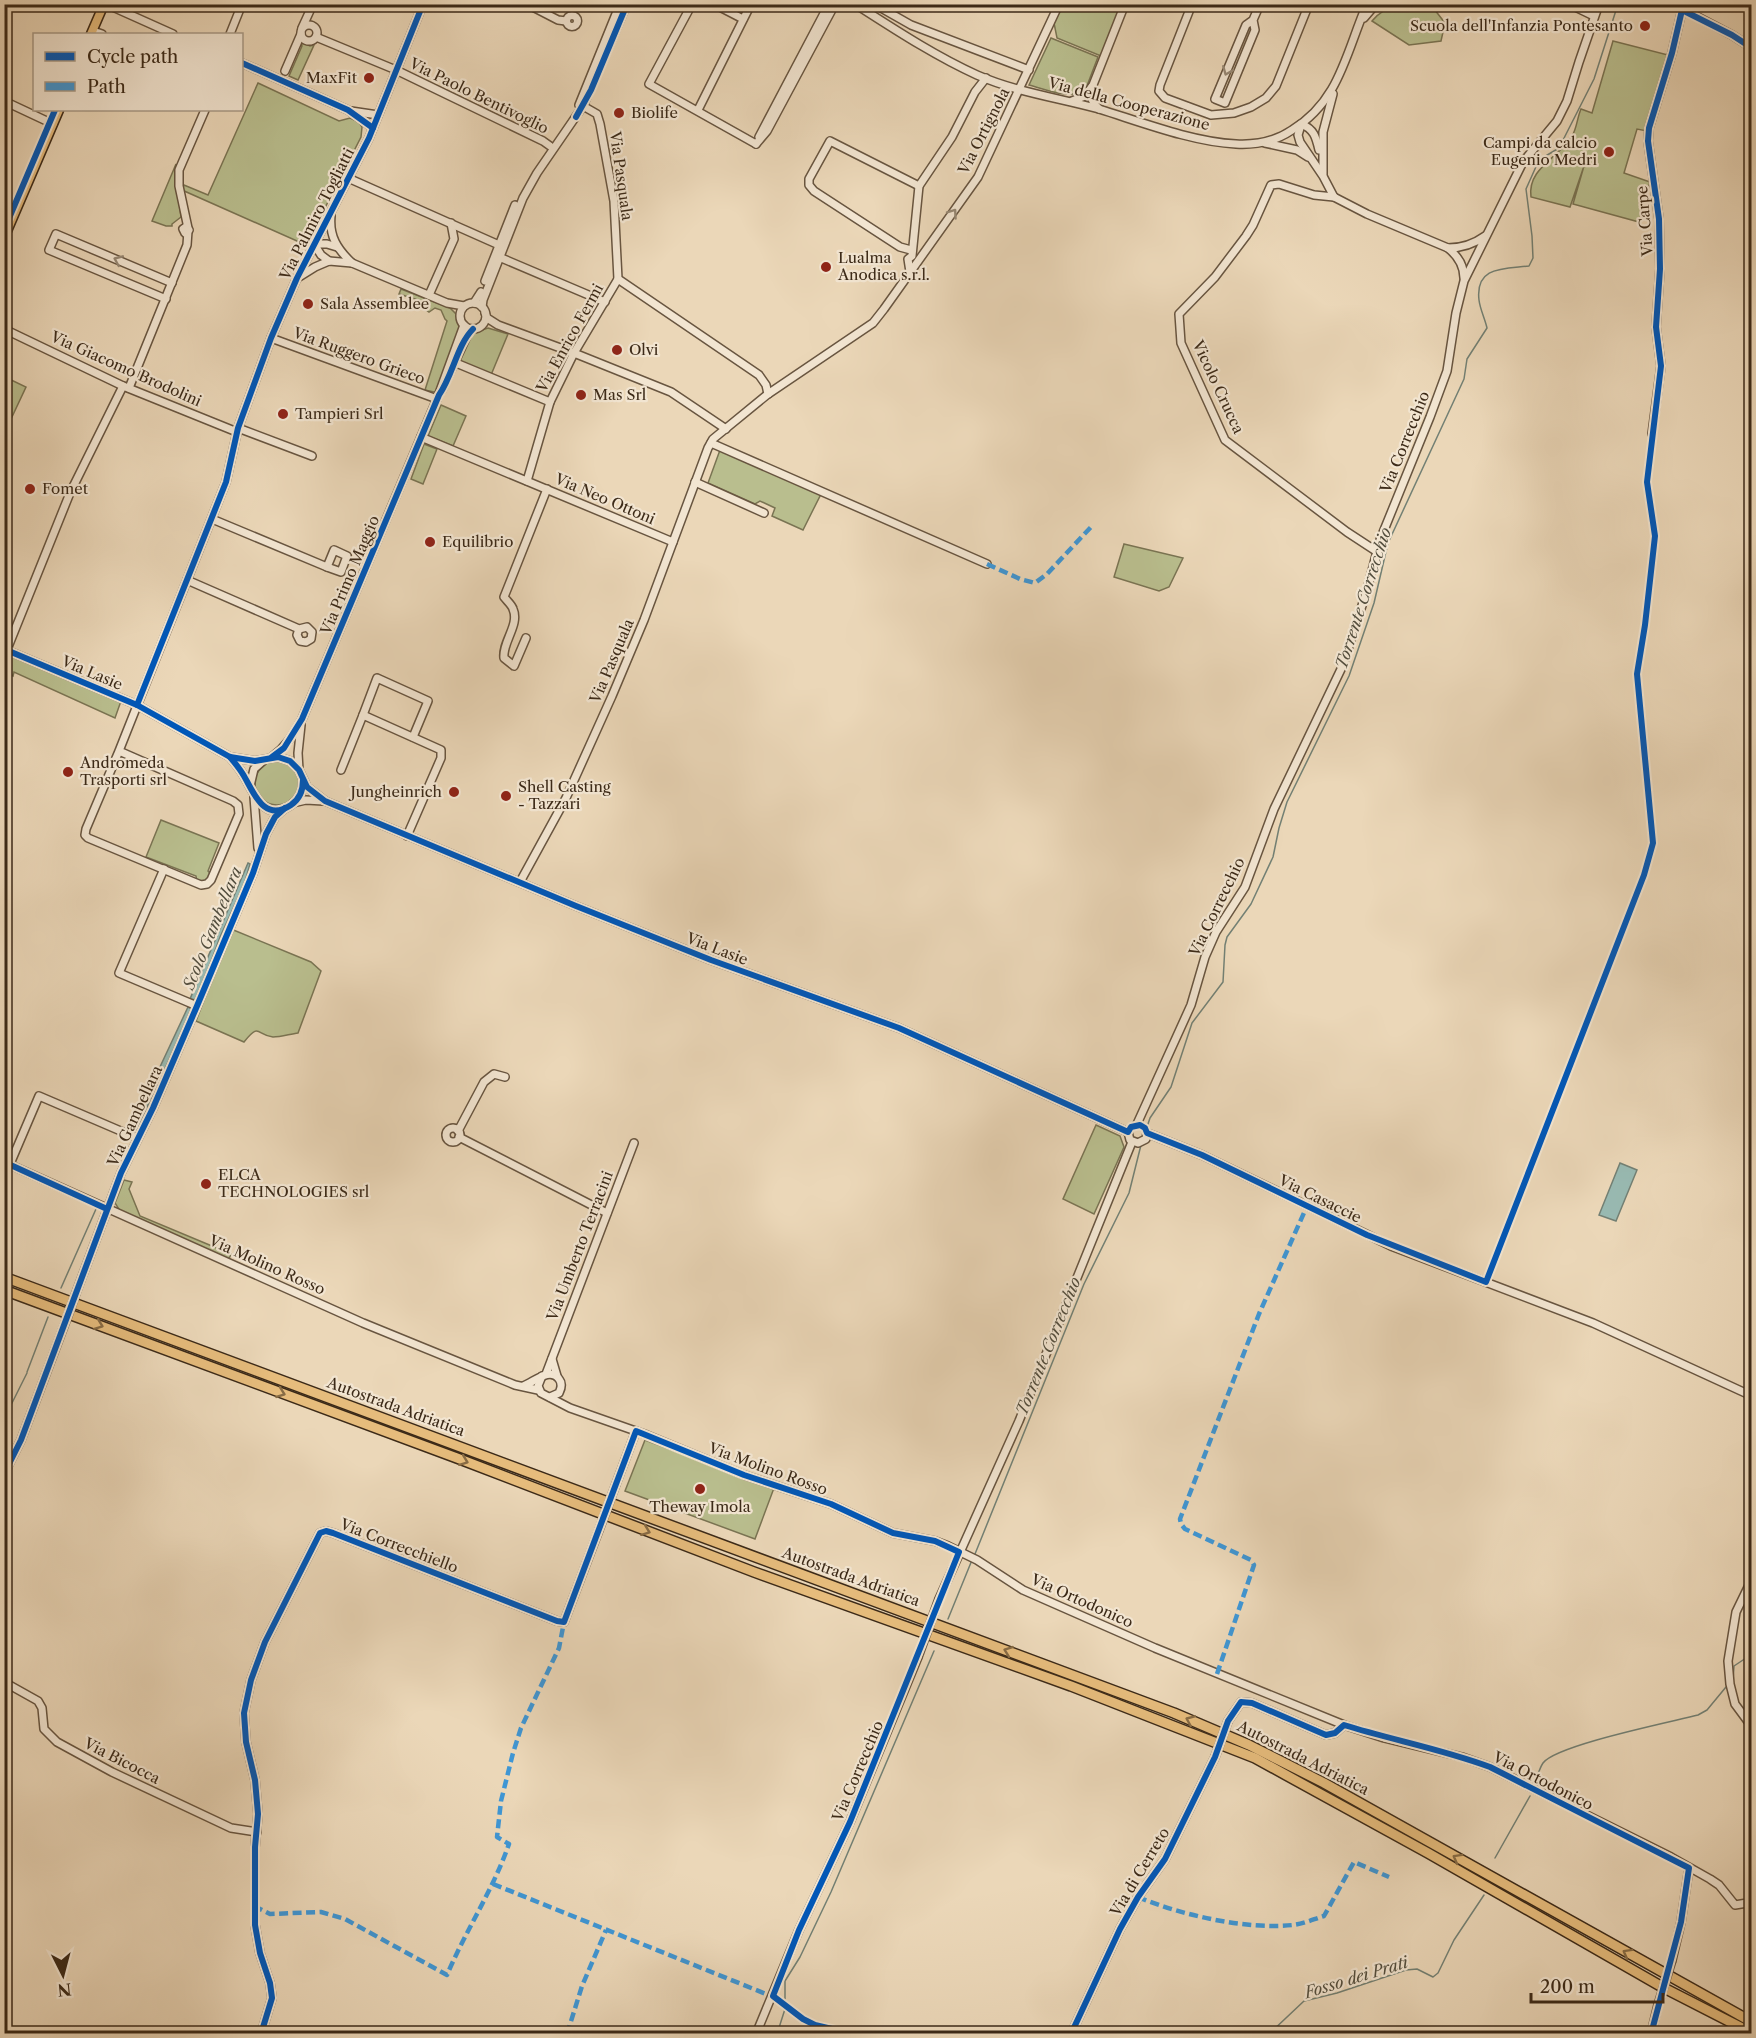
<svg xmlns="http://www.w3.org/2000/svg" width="1756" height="2038" viewBox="0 0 1756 2038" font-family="'Libre Caslon Text',serif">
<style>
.green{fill:#b9be8e;stroke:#7a7453;stroke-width:1.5}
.water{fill:#98b9b1;stroke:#738074;stroke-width:1.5}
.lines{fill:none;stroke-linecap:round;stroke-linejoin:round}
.stream{stroke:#738074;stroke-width:1.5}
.minor-casing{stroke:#685540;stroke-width:10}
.major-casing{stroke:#3c2a18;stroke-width:11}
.highway-casing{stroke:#3c2a18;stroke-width:12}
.minor{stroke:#f2e5d1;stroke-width:7}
.major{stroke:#e6bc7c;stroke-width:8}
.highway{stroke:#e6bc7c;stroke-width:9}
.minor-bridge-casing{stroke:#685540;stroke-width:10;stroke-linecap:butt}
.minor-bridge{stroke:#f2e5d1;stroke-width:7}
.quiet{stroke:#3f96d4;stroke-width:4.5;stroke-dasharray:9 4.5;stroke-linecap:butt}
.cycleway-casing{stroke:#f2e5d1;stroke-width:10}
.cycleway{stroke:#0057b8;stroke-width:6}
.oneway{stroke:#978874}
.oneway2{stroke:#886c45}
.poi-dot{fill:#8f2418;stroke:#f2e5d1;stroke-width:2}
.labels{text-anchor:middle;stroke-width:4.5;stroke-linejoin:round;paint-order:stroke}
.poi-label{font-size:15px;fill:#3c2a18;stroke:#f2e5d1;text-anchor:start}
.street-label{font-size:15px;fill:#3c2a18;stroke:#f2e5d1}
.water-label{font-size:16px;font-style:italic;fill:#534e3e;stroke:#f2e5d1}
</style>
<rect width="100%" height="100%" fill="#ebd7b8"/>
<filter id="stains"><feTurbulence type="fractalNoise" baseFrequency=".00333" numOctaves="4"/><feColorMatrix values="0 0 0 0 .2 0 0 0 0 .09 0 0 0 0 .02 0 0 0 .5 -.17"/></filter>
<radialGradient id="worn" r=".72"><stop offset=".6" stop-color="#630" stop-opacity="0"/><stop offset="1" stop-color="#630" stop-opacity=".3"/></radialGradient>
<g class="green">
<path d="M1059 5H1122L1101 56 1057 38 1053 18Z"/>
<path d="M1431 5 1445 23 1441 41 1409 45 1372 21C1388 2 1407 4 1431 5Z"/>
<path d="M1051 38 1098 57 1085 91C1067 99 1048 90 1029 85Z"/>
<path d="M1613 41 1668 55 1647 131 1637 129 1624 173 1650 182 1639 222 1573 204 1584 166 1570 207 1531 197C1527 168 1559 158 1572 136 1577 128 1577 118 1581 109L1592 113Z"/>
<path d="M304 43 310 46 314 45 298 80 289 76 302 46 299 45Z"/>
<path d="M258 83 339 121 350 118 359 122 362 127 361 137 306 245 182 190 184 185 208 195Z"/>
<path d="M176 164 175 182 182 206 180 209 181 217 172 224V226H166L152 221Z"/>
<path d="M401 289 450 308 458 316 461 325 437 391 434 392 425 390 447 321 445 319 441 310 435 308 429 312 426 310 428 303 399 294Z"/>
<path d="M488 328 508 334 491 375 459 362 470 334Z"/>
<path d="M5 377 26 387 11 419 5 416Z"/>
<path d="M441 405 466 416 453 446 428 436Z"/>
<path d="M424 444 437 449 423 484 411 479Z"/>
<path d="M720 450 821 494 803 530 772 516 775 508 760 501 755 504 708 483Z"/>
<path d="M1124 544 1183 558 1169 587 1159 591 1114 577Z"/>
<path d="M11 656 121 701 115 718 14 672 13 676 5 671 6 661Z"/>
<circle cx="277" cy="783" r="22"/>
<path d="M161 820 219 843 208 871 210 873 208 879 204 883 197 882 196 876 146 857Z"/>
<path d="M231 929 311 962 321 971 298 1033C290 1034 281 1037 273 1037 256 1035 260 1022 244 1042L196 1021Z"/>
<path d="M1096 1125 1120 1136 1124 1147 1094 1214 1063 1199Z"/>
<path d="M124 1180 132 1182 129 1189 140 1216 231 1254 229 1259 120 1211 115 1203Z"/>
<path d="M645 1440 774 1488 755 1539 625 1491Z"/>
</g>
<g class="water">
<path d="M248 863 250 864 244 885 220 937 197 1000 190 999Z"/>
<path d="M188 1007 192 1009 191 1013 135 1133 130 1131Z"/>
<path d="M1620 1163 1637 1170 1616 1221 1599 1215Z"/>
</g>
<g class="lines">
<g class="stream">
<path d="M1147 1127 1150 1118 1171 1087 1192 1023 1223 982 1225 945 1227 937 1251 904 1273 857 1279 828 1287 802 1349 676 1374 603 1388 543 1464 379 1467 359 1487 328C1485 319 1480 309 1479 300 1475 266 1504 269 1529 266L1533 258 1532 236 1526 189 1539 160 1559 148 1594 79 1618 4"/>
<path d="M61 1288 96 1209"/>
<path d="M27 1372 48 1317"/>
<path d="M4 1419 27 1373"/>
<path d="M975 1554 1084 1284 1129 1193 1141 1145"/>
<path d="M948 1619 972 1560"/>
<path d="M1733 1680 1734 1666 1752 1654"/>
<path d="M1534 1785C1537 1778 1539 1769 1543 1763 1556 1745 1671 1722 1698 1715L1707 1710 1726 1687"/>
<path d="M1495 1858 1530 1796"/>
<path d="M785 1999V1981L800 1957 831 1892 934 1651"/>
<path d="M777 2034 785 2009"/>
<path d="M1269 2034 1304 2001 1337 1993 1406 1970 1417 1969 1433 1977 1438 1973 1454 1940 1484 1895"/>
</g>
<defs>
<g id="minor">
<path d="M106 4 173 34"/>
<path d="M527 4 558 20 566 21"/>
<path d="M692 4 649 84 756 144"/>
<path d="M714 4 743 19"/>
<path d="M855 4C894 29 935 56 977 75 1016 92 1059 98 1099 109 1141 122 1193 142 1236 144 1255 145 1276 141 1292 130 1340 101 1346 52 1367 4"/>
<path d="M874 4 911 25 1029 70"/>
<path d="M1192 4 1160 85 1159 91 1165 98 1211 115 1234 113 1251 107 1266 98 1276 86 1309 4"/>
<path d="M1569 4 1594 16"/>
<path d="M1673 4 1732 35 1752 48"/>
<circle cx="572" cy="21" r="5.5"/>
<path d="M1364 18 1376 4"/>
<path d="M1253 20 1246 25 1215 99 1225 103 1255 30 1253 20 1260 4"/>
<circle cx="309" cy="33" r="8"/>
<path d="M302 28 313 4"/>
<path d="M93 31 102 34"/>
<path d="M230 34 242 4"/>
<path d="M316 37 396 70 543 141 550 146"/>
<path d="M242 63 348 110 373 128"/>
<path d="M285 71 301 34"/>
<path d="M1092 87C1090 97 1092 103 1099 109"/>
<path d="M4 101 53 124"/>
<path d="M1072 101 1085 96 1093 85 1125 4"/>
<path d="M579 105 620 4"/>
<path d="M583 106 597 114 600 124 614 201 618 279 759 375 766 385 768 394"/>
<path d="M698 110 751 4"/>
<path d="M351 111 378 115"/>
<path d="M1301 124C1314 129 1316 137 1319 150"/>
<path d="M1301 125 1298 135 1300 142 1323 176 1334 197 1367 214 1448 248C1458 256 1464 265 1464 278"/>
<path d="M759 137 829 4"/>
<path d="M1265 143 1297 150 1308 157"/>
<path d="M756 144 767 131 835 4"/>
<path d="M1323 174V132L1333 94"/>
<path d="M348 178 499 245"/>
<path d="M1334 197 1314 195 1279 184 1271 185 1253 225 1246 236 1215 277 1179 314 1181 343 1225 440 1347 532 1376 551"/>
<path d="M331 216C329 236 337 249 352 263"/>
<path d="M186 227 189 230 185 233 183 229Z"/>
<path d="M188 228 179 186V170L205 110"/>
<path d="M1448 248C1462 248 1474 244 1485 236"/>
<path d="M911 250 900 247 814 191 809 185V179L830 141 919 186"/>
<path d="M499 257 605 302"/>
<path d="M329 261 321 255 314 244H327L337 247"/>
<path d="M910 272 908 259 912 256 919 186 952 137 975 92 986 78"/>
<path d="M299 277 315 267 329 261 352 263 447 303 464 306"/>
<path d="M485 281 515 205"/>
<path d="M429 295 454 239 451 223"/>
<path d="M166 299 49 250 56 234 172 283"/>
<path d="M474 303 481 292"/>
<circle cx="473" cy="316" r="13"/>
<path d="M482 307 483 300 523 198 537 173 583 106 627 4"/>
<path d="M485 313 487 318 498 325 574 353 671 392 726 429"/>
<path d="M4 329 123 386 237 432"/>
<path d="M271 338 437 399"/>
<path d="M456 363 550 402"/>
<path d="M129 388 187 245 188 231"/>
<path d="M442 390 468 334 473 329"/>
<path d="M238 428 312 456"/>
<path d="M1652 434 1661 366 1656 327 1660 269 1659 219 1648 141 1649 128 1672 53 1682 10"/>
<path d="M421 437 673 542"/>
<path d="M711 443 987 564"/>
<path d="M527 481 550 402 574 353 618 279"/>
<path d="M695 482 764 513"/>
<path d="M212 519 327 567"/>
<path d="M334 550 347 556 341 572 327 567Z"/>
<path d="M187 580 299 629 307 627 312 632 311 639 306 642 300 641 297 635 299 629"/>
<path d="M526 638 514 666 504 658C502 642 520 625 513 609 512 605 507 601 504 597L547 489"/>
<path d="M4 649 137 705 230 757 255 761 278 757 290 761 299 770 307 787 325 801 576 906 711 960 899 1028 1128 1132"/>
<path d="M4 657 70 493 123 386"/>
<path d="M363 715 377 678 428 701 413 737"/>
<path d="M119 751 233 801 238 805 239 814 211 880 207 884 201 885 88 838 85 835 86 829 119 751 220 497 226 482 238 428 271 338 297 278 369 138 423 4"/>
<path d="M273 756C287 746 293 734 302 719L437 399 464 325"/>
<path d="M230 757C235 763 240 769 244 776 254 793 264 823 291 805 300 799 303 790 303 780"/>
<path d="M299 770 298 753 301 725"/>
<path d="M341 770 363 715 441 750V758L407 836"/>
<path d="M250 786 254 769 263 761"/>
<path d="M254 797 258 848"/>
<path d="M293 803 306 800 323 801"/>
<path d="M164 869 119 973 197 1006"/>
<path d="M520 882 566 798 612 696 644 620 708 448 713 439 768 394 873 323 884 309 978 177 1059 4"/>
<path d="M1137 1124 1191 1005 1205 957 1216 932 1245 887 1274 809 1343 665 1367 590 1380 540 1430 417 1447 371 1456 313 1464 281 1523 162 1557 121 1567 101 1579 62 1599 4"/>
<circle cx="453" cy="1135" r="7"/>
<path d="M458 1131 484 1082 494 1074 505 1077"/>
<path d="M1128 1132 1130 1140 1138 1143 1146 1139 1147 1133"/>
<path d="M1147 1133 1202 1155 1391 1246 1593 1323 1752 1396"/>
<path d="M459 1137 607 1213"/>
<path d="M4 1162 363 1323 515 1385 538 1390"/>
<path d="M10 1164 39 1096 137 1138"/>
<path d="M76 1293 121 1173 153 1108 197 1006 253 873 266 834 275 817 285 808"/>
<path d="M552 1359 557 1376"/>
<path d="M546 1374 634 1143"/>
<path d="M542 1376 538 1386 541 1393 570 1408 647 1435 744 1475 831 1504 893 1533 935 1541 948 1546 977 1560 1023 1590 1155 1648 1344 1725 1384 1738 1462 1757 1490 1767 1671 1857 1710 1879 1719 1885 1735 1905 1747 1903 1752 1897"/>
<path d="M523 1386C533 1383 550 1366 559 1379 563 1384 561 1389 559 1393L550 1397"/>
<path d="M4 1474 21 1440 67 1318"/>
<path d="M616 1484 636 1431"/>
<path d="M1752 1579 1736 1612 1728 1661 1730 1684 1735 1704 1752 1727"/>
<path d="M939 1599 1019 1421 1132 1142"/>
<path d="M4 1682 38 1701 42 1708 44 1729 57 1742 112 1772 231 1828 257 1832"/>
<path d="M1228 1721 1241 1702 1252 1703 1326 1735 1335 1733 1344 1725"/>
<path d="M1672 1960 1681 1922 1689 1868"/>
<path d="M261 2034 272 1998 270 1983 260 1953 255 1925V1847L258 1814 255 1780 246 1742 244 1713 251 1680 265 1642 320 1533 326 1531 333 1533 557 1621 564 1622 599 1530"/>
<path d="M756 2034 799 1930 850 1822 918 1657"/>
<path d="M1071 2034 1120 1929 1138 1897 1165 1859 1215 1757"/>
<path d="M1651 2034 1658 2005"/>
</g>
<g id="major">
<path d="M91 34 104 4"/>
<path d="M4 238 59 110"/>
</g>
<g id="highway">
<path d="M4 1277 1174 1713 1249 1745 1324 1783 1752 2022"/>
<path d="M4 1290 457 1458 754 1572 1071 1686 1255 1758 1428 1853 1664 1988 1752 2033"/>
</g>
</defs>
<use href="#minor" class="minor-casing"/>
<use href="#major" class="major-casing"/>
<use href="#highway" class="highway-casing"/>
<use href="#minor" class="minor"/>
<use href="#major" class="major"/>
<use href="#highway" class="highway"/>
<defs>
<g id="minor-bridge">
<path d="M67 1318 76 1293"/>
<path d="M599 1530 616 1484"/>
<path d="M918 1657 939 1599"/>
<path d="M1215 1757 1228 1721"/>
<path d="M1658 2005 1672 1960"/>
</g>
</defs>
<use href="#minor-bridge" class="minor-bridge-casing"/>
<use href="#minor-bridge" class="minor-bridge"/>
<g class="quiet">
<path d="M987 564 1020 579 1035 583 1047 574 1091 527"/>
<path d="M1217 1674 1254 1565 1251 1560 1185 1529 1181 1524 1180 1519 1259 1314 1307 1206"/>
<path d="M493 1884 776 1998"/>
<path d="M1138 1897C1181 1915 1246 1930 1293 1925 1303 1924 1314 1919 1324 1916L1354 1862 1389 1877"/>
<path d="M254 1906 270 1914 321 1912 345 1919 447 1975C466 1930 493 1890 509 1844L497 1837 501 1801 513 1753 521 1728 559 1648 564 1622"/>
<path d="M567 2034 582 1986 606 1930"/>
</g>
<defs>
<g id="cycleway">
<path d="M242 63 348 110 373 128"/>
<path d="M576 117 591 90 627 4"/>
<path d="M4 230 55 110"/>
<path d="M4 649 137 705 230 757 255 761 278 757 290 761 299 770 307 787 325 801 576 906 711 960 899 1028 1128 1132 1131 1127 1140 1125 1145 1128 1147 1133 1202 1155 1367 1235 1486 1282 1644 875 1653 843 1637 674 1645 625 1655 536 1647 482 1661 366 1656 327 1660 269 1659 219 1648 141 1649 128 1672 53 1682 10 1732 35 1752 48"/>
<path d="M137 705 226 482 238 428 271 338 297 278 369 138 423 4"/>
<path d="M230 757C235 763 240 769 244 776 254 793 264 823 291 805 300 799 303 790 303 780"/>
<path d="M272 757 284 748 302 719 439 395C453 375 457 345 473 329"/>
<path d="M4 1162 107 1209"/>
<path d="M4 1474 21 1440 121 1173 153 1108 197 1006 253 873 266 834 275 817 285 808"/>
<path d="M261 2034 272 1998 270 1983 260 1953 255 1925V1847L258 1814 255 1780 246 1742 244 1713 251 1680 265 1642 320 1533 326 1531 333 1533 557 1621 564 1622 636 1431 744 1475 831 1504 893 1533 935 1541 959 1552 850 1822 799 1930 773 1996 803 2019 815 2025 853 2034"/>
<path d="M1071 2034 1120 1929 1138 1897 1165 1859 1215 1757 1228 1721 1241 1702 1252 1703 1326 1735 1335 1733 1344 1725C1392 1740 1442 1749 1490 1767L1689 1868 1681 1922 1651 2034"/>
</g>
</defs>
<use href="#cycleway" class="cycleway-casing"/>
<use href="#cycleway" class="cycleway"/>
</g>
<defs><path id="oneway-chevron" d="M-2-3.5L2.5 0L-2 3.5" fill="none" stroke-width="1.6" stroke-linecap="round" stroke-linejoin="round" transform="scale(1.5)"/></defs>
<g class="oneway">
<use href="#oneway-chevron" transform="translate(1227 71) rotate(112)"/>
<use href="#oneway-chevron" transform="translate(953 213) rotate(-55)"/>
<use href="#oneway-chevron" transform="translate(118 260) rotate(-157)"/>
</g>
<g class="oneway2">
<use href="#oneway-chevron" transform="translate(99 1325) rotate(21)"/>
<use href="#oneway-chevron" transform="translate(281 1393) rotate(20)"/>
<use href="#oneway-chevron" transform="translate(464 1461) rotate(21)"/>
<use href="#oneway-chevron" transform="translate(646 1531) rotate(21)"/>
<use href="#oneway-chevron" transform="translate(1008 1651) rotate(-160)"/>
<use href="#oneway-chevron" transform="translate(1190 1720) rotate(-157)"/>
<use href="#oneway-chevron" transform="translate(1457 1858) rotate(-151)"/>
<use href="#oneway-chevron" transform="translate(1627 1953) rotate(-151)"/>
</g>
<g class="poi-dot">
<circle cx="1645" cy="26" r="6"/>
<circle cx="369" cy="78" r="6"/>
<circle cx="619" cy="113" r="6"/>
<circle cx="1609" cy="152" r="6"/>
<circle cx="826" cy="267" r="6"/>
<circle cx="308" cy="304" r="6"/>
<circle cx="617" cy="350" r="6"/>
<circle cx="581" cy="395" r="6"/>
<circle cx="283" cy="414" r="6"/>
<circle cx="30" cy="489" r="6"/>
<circle cx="430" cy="542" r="6"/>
<circle cx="68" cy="772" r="6"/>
<circle cx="454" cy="792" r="6"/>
<circle cx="506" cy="796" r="6"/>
<circle cx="206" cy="1184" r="6"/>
<circle cx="700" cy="1489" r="6"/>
</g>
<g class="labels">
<g class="poi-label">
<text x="1633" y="31" text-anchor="end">Scuola dell'Infanzia Pontesanto</text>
<text x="357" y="83" text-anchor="end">MaxFit</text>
<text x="631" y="118">Biolife</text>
<text x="1597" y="148" text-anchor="end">Campi da calcio<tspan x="1597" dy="17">Eugenio Medri</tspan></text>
<text x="838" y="263">Lualma<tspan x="838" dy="17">Anodica s.r.l.</tspan></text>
<text x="320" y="309">Sala Assemblee</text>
<text x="629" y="355">Olvi</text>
<text x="593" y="400">Mas Srl</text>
<text x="295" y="419">Tampieri Srl</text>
<text x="42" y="494">Fomet</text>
<text x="442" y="547">Equilibrio</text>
<text x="80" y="768">Andromeda<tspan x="80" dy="17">Trasporti srl</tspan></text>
<text x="518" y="792">Shell Casting<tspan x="518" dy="17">- Tazzari</tspan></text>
<text x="442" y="797" text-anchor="end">Jungheinrich</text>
<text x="218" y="1180">ELCA<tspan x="218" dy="17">TECHNOLOGIES srl</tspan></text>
<text x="700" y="1512" text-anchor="middle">Theway Imola</text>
</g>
<g class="street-label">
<text transform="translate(479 96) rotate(26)" y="5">Via Paolo Bentivoglio</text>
<text transform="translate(1129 104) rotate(15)" y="5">Via della Cooperazione</text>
<text transform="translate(984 131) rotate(-63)" y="5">Via Ortignola</text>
<text transform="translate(621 176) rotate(82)" y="5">Via Pasquala</text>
<text transform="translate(317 214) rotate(-63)" y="5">Via Palmiro Togliatti</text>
<text transform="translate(1645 221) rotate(-95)" y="5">Via Carpe</text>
<text transform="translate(570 338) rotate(-61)" y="5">Via Enrico Fermi</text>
<text transform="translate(359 356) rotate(20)" y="5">Via Ruggero Grieco</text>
<text transform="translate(126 369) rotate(24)" y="5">Via Giacomo Brodolini</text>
<text transform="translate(1218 387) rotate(65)" y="5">Vicolo Crucca</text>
<text transform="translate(1405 442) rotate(-68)" y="5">Via Correcchio</text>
<text transform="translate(605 499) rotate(23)" y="5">Via Neo Ottoni</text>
<text transform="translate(350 575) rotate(-67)" y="5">Via Primo Maggio</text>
<text transform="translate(612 661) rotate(-67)" y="5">Via Pasquala</text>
<text transform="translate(92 673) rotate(23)" y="5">Via Lasie</text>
<text transform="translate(1217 907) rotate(-64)" y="5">Via Correcchio</text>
<text transform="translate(717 949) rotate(21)" y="5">Via Lasie</text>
<text transform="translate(135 1116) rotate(-65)" y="5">Via Gambellara</text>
<text transform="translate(1320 1199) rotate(26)" y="5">Via Casaccie</text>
<text transform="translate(580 1246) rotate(-69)" y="5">Via Umberto Terracini</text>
<text transform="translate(267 1265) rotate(24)" y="5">Via Molino Rosso</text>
<text transform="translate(396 1407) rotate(20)" y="5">Autostrada Adriatica</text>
<text transform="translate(768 1469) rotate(20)" y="5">Via Molino Rosso</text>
<text transform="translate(399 1546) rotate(21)" y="5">Via Correcchiello</text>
<text transform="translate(851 1577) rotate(20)" y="5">Autostrada Adriatica</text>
<text transform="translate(1082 1601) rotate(24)" y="5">Via Ortodonico</text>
<text transform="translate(1303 1758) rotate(27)" y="5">Autostrada Adriatica</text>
<text transform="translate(122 1761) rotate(27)" y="5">Via Bicocca</text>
<text transform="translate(858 1771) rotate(-67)" y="5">Via Correcchio</text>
<text transform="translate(1543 1781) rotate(27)" y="5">Via Ortodonico</text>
<text transform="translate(1140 1872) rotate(-59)" y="5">Via di Cerreto</text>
</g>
<g class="water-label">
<text transform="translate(1363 598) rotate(-72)" y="6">Torrente Correcchio</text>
<text transform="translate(212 928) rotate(-68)" y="6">Scolo Gambellara</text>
<text transform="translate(1048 1346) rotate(-68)" y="6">Torrente Correcchio</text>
<text transform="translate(1356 1977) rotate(-17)" y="6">Fosso dei Prati</text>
</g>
</g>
<rect width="1756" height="2038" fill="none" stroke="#ebd7b8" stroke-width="24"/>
<rect x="6" y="6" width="1744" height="2026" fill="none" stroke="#3c2a18" stroke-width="3"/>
<rect x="12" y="12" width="1732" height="2014" fill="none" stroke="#3c2a18" stroke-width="1.5"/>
<rect x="33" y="33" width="210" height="78" fill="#f2e5d1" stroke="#a99a87" stroke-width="1.5"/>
<rect x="45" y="52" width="30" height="9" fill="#0057b8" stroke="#a99a87" stroke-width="1.5"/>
<text x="87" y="63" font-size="18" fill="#3c2a18">Cycle path</text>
<rect x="45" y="82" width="30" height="9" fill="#3f96d4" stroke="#a99a87" stroke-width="1.5"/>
<text x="87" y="93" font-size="18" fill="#3c2a18">Path</text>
<g transform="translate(63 1975) rotate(174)" stroke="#f2e5d1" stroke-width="4.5" paint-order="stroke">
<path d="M0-4.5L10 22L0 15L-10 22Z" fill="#3c2a18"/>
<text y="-9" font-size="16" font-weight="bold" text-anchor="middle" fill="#3c2a18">N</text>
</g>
<path d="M1531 1993v9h132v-9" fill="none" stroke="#3c2a18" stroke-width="3"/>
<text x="1540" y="1993" font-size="18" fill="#3c2a18" stroke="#f2e5d1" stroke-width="4.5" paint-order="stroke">200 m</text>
<rect width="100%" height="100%" filter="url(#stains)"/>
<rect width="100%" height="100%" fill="url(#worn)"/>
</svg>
